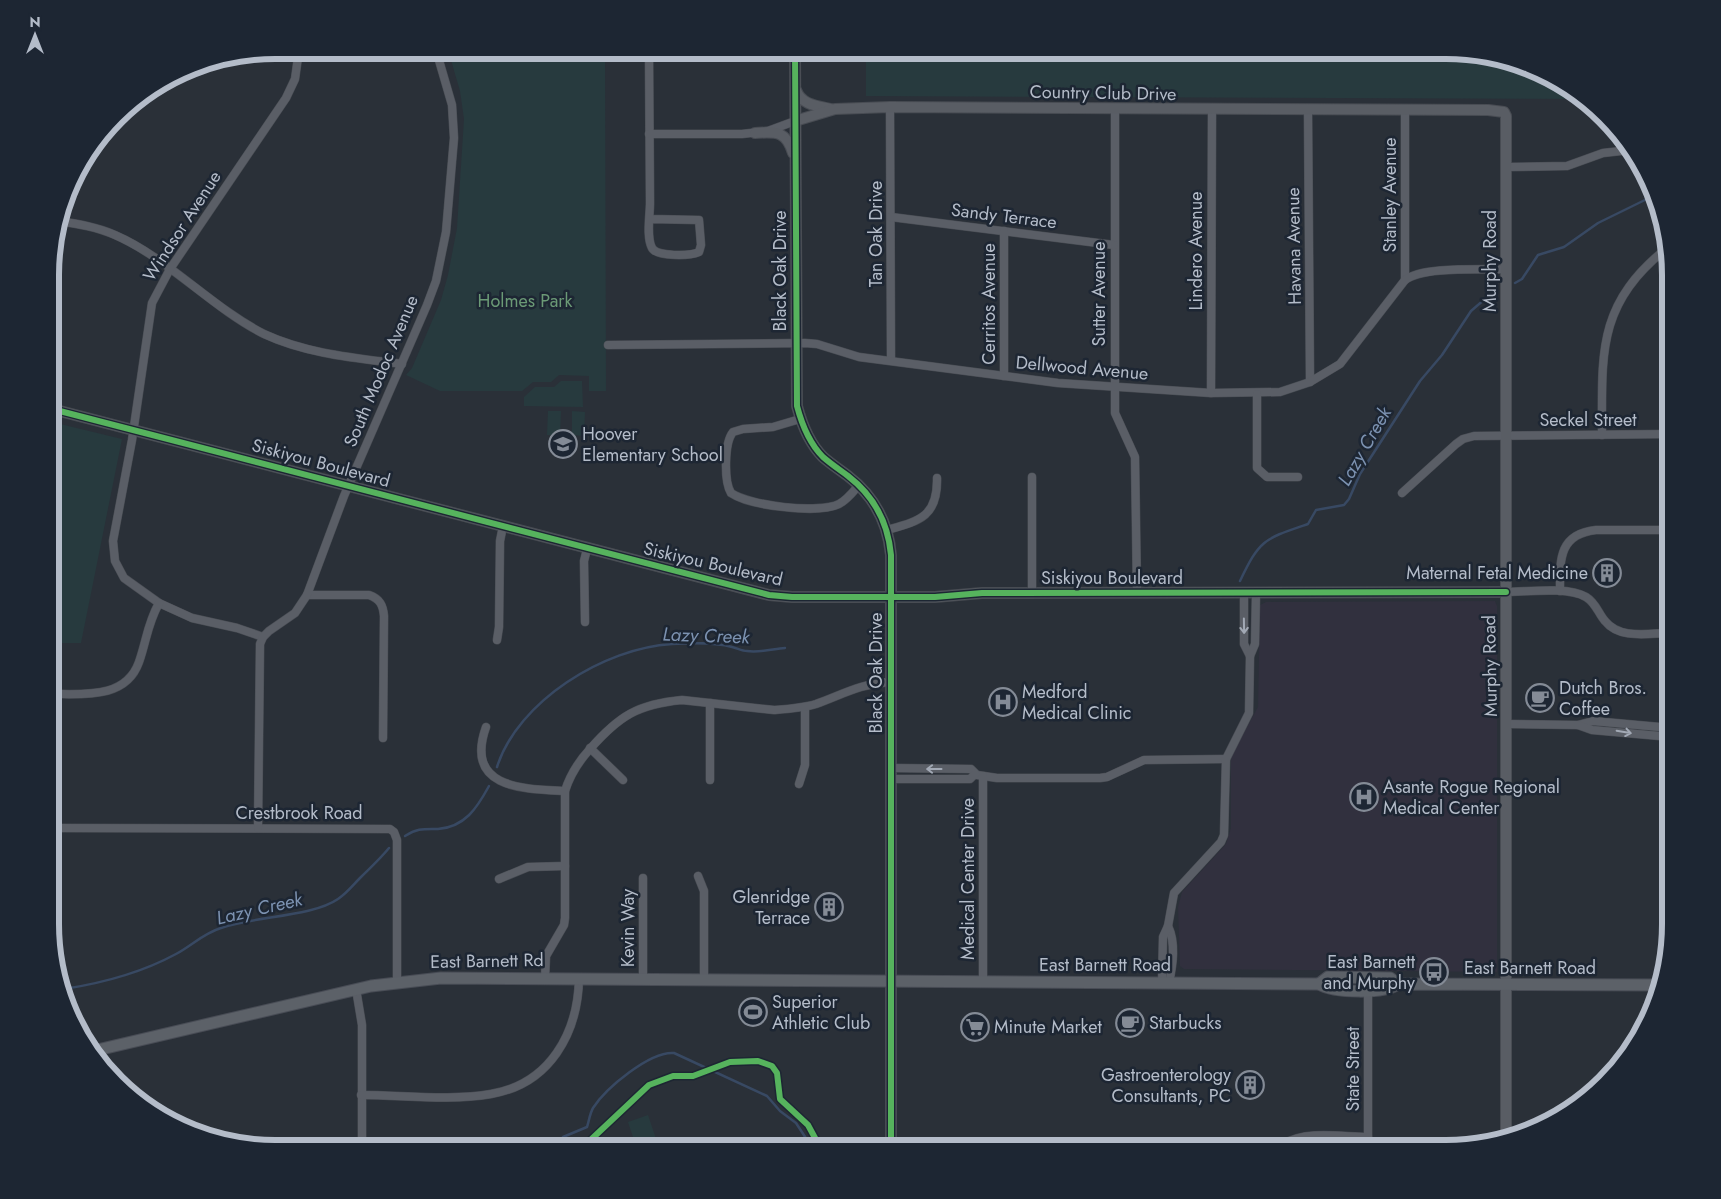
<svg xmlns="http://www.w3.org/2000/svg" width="1721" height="1199" viewBox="0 0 1721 1199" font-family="Jost,sans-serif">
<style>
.medical{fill:#31303e}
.green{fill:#273a3e}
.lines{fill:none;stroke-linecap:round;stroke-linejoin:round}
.stream{stroke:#384963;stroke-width:2.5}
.street-casing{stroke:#484c53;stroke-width:9}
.secondary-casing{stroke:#484c53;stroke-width:12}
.primary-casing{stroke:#484c55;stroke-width:13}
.street{stroke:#5a5e66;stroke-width:8}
.secondary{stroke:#595d64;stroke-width:10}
.primary{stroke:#5c6168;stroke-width:11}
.cycleway-casing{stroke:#1d2633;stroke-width:9}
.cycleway{stroke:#56b35d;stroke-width:6}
.oneway{stroke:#a2a9b5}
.labels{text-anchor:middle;stroke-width:5;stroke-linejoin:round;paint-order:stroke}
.street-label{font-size:18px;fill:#b4bcc9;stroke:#1d2633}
.park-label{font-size:18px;fill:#6b9a76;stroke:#1d2633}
.poi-label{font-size:18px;fill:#b4bcc9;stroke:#1d2633;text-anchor:start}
.water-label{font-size:19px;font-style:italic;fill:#7c92b1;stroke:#1d2633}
.rim{fill:none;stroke:#b4bcc9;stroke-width:6}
</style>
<rect width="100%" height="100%" fill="#2a3038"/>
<path class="medical" d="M1495 601 1497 606V972L1184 969 1180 966 1178 907 1182 892 1226 844 1231 828V756L1258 707 1260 605 1266 602Z"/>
<g class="green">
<path d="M448 50H605L606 391H589V376L559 375 551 382H533L522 391H440L406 375 412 368 441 300 448 275 457 228 464 119 460 91Z"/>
<path d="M866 50H1460L1519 62 1585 99 866 96Z"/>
<path d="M561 381H582L583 407 524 406V397L535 387H554Z"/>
<path d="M548 411H561L560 435H547Z"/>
<path d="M572 411 585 412 584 436 572 435Z"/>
<path d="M52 422 122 439 81 643H52Z"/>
<path d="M648 1115 659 1148 637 1149 628 1122Z"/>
</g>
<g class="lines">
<g class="stream">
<path d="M1515 283 1522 279 1538 255 1564 247 1598 223 1651 197"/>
<path d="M1240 581C1260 539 1264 539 1308 524L1316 510 1344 505 1349 499 1360 474 1420 381 1442 355 1471 311 1493 292"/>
<path d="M497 767C518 701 604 648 672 644 691 643 714 642 732 647 737 648 742 651 747 651 759 653 773 649 785 648"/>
<path d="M405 836C417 828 424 829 438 829 465 827 477 808 489 786"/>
<path d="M64 989C103 983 141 973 176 954 191 946 204 933 221 928 254 916 312 917 338 899 347 893 353 885 360 878 370 868 380 859 389 848"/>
<path d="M552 1149 563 1137 587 1127C589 1121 590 1113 593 1108 606 1088 650 1051 674 1053L767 1096 780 1111 796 1123 813 1149"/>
</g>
<defs>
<g id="street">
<path d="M649 50C649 101 650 152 650 203 650 215 646 237 652 248 657 257 690 256 699 252L701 245 699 220 650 219"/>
<path d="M890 107 891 360"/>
<path d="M1115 110V413L1135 457 1137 593"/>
<path d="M1308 110 1310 382"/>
<path d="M649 134H742L768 131 795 121"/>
<path d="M1506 167 1567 166 1603 153 1630 150"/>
<path d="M891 217 1114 245"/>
<path d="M59 221C78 224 97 227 115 235 168 258 211 307 264 334 307 354 356 358 402 364"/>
<path d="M1004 231V376"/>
<path d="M1405 280V110"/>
<path d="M608 345 805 343 817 344 859 357 1058 383 1211 393 1280 392 1310 382 1340 364 1405 280C1423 266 1481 270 1506 269"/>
<path d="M1211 393 1212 110"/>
<path d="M1257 394V468L1267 477H1298"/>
<path d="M800 419 773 427 743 429 733 432C724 443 724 482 731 493 750 506 819 514 839 504 847 500 853 492 859 485"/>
<path d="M1602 435C1602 352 1597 304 1667 248"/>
<path d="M1032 477V593"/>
<path d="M1402 493 1456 444 1463 439 1474 436 1671 434"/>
<path d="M887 530C919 521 938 517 937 478"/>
<path d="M1560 591C1560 561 1558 534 1596 530H1671"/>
<path d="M1506 592C1527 592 1567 586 1586 597 1596 603 1598 613 1605 621 1620 640 1649 633 1671 633"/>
<path d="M1244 594V644L1250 656"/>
<path d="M307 595H369C380 599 383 605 384 616L383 738"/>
<path d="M585 622 584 561 587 549"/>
<path d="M263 637 237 628 192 618 159 603 124 578 115 561 113 541 132 440 152 303 170 269 286 98 295 79 299 50"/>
<path d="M497 640 499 627 500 541 503 526"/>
<path d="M52 694C84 694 126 699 139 662 147 639 147 625 159 603"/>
<path d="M1507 724 1578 725 1593 721 1671 728"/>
<path d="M1578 725 1592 730 1671 737"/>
<path d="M486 727C464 789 524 789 565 791"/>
<path d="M590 748 623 780"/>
<path d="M891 768 971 769 977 775 997 778H1100L1107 777 1144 760 1226 759"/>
<path d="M891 779H970L975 774"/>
<path d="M710 780V703"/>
<path d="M799 784 805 765V707"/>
<path d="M52 828 390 829 394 832 397 840V982"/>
<path d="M258 828 260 644 263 637 269 631 295 613 307 595 344 496 427 305 436 281 446 232 454 138 452 105 436 50"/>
<path d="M698 876 704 891V980"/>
<path d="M643 878V978"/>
<path d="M499 879 528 867 565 866"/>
<path d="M1168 926C1176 943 1173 964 1169 983"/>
<path d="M545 978 546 956 564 925 565 918V791C570 775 579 761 590 749 619 716 638 704 682 700L774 710C788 709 803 708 816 704 844 694 859 684 890 682"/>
<path d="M983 981V776"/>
<path d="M1162 983 1163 937 1168 926 1174 893 1221 842 1224 835 1226 759 1249 713 1250 656 1255 644 1256 594"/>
<path d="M356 989 362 1025V1149"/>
<path d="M361 1095C403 1095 450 1101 491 1094 550 1084 578 1033 579 978"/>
<path d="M1284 1144C1306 1130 1343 1137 1368 1137"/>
<path d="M1368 1149V990"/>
</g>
<g id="secondary">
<path d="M795 50 797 406C802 425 809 443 823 457 831 464 840 470 848 476 874 496 888 522 891 555V1149"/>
<path d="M796 90C801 105 818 106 831 109"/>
<path d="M795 121 835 109 890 107 1488 110 1504 112 1506 116V1135"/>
<path d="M755 133C776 132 786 130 793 153"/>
<path d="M52 409 769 595 792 597H935L982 593 1506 592"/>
</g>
<g id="primary">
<path d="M1319 984 1328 977 1390 978 1398 984"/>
<path d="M93 1051 371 986 441 978 1319 984C1334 993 1384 994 1398 984L1661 985"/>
</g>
</defs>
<use href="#street" class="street-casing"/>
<use href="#secondary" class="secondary-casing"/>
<use href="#primary" class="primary-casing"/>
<use href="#street" class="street"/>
<use href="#secondary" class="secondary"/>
<use href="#primary" class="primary"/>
<defs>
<g id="cycleway">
<path d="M795 50 797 406C802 425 809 443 823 457 831 464 840 470 848 476 874 496 888 522 891 555V1149"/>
<path d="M52 409 769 595 792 597H935L982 593 1506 592"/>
<path d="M581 1149 649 1085 673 1076H693L730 1062 758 1061 772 1066 777 1073 780 1099 808 1125 821 1149"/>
</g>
</defs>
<use href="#cycleway" class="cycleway-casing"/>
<use href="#cycleway" class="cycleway"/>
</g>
<defs><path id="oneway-shaft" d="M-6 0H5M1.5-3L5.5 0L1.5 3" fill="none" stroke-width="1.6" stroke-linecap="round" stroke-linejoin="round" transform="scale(1.25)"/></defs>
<g class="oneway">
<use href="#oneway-shaft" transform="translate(1244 626) rotate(89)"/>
<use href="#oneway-shaft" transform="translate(1624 732) rotate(10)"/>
<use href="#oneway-shaft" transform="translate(934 769) rotate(-180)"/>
</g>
<defs>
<symbol id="school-ring" viewBox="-11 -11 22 22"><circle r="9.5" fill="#1d2633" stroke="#848b96" stroke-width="1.5"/><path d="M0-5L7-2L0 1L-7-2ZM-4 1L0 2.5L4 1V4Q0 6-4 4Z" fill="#848b96"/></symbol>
<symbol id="building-ring" viewBox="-11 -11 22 22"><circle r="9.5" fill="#1d2633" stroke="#848b96" stroke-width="1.5"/><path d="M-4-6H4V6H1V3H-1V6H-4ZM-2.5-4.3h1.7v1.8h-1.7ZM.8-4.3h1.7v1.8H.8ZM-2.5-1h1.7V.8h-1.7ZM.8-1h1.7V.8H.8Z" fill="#848b96"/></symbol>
<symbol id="cafe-ring" viewBox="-11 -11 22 22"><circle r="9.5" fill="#1d2633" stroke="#848b96" stroke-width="1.5"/><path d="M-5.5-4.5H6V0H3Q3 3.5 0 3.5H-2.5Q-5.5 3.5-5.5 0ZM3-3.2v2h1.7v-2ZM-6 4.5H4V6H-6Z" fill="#848b96"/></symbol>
<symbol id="hospital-ring" viewBox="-11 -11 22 22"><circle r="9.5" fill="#1d2633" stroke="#848b96" stroke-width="1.5"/><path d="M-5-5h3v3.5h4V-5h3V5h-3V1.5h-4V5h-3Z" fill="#848b96"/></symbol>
<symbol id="bus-ring" viewBox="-11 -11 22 22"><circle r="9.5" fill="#1d2633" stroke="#848b96" stroke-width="1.5"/><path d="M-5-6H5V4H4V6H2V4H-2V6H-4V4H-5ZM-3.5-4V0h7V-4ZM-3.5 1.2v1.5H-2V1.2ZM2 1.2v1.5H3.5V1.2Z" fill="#848b96"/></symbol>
<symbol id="stadium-ring" viewBox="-11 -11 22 22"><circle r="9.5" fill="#1d2633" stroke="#848b96" stroke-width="1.5"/><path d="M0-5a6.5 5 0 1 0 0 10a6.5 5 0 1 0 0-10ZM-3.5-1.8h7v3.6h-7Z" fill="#848b96"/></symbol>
<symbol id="supermarket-ring" viewBox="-11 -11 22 22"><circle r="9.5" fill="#1d2633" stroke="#848b96" stroke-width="1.5"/><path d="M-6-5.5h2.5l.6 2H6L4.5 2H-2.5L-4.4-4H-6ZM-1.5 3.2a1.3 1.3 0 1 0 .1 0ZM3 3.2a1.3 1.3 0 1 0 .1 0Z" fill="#848b96"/></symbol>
</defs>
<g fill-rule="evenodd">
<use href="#school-ring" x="547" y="428" width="32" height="32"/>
<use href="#building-ring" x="1591" y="557" width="32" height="32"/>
<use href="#cafe-ring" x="1524" y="682" width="32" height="32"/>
<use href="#hospital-ring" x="987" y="686" width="32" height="32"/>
<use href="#hospital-ring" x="1348" y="781" width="32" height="32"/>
<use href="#building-ring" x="813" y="891" width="32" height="32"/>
<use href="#bus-ring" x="1418" y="956" width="32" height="32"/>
<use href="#stadium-ring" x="737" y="996" width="32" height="32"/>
<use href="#cafe-ring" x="1114" y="1007" width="32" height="32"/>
<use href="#supermarket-ring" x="959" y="1011" width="32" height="32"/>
<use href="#building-ring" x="1234" y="1069" width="32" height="32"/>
</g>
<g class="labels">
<g class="street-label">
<text transform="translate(1103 93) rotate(1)" y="6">Country Club Drive</text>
<text transform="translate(1390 195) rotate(-90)" y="6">Stanley Avenue</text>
<text transform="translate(1004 216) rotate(7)" y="6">Sandy Terrace</text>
<text transform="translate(182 226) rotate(-57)" y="6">Windsor Avenue</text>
<text transform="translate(876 234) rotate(-90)" y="6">Tan Oak Drive</text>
<text transform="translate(1294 246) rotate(-91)" y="6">Havana Avenue</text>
<text transform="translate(1196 251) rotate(-90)" y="6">Lindero Avenue</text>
<text transform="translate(1490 261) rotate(-90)" y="6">Murphy Road</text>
<text transform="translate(780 271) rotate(-90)" y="6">Black Oak Drive</text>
<text transform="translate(1099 294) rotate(-90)" y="6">Sutter Avenue</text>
<text transform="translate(989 304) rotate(-90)" y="6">Cerritos Avenue</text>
<text transform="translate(1082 368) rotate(5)" y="6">Dellwood Avenue</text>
<text transform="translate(381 371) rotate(-67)" y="6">South Modoc Avenue</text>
<text x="1588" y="426">Seckel Street</text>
<text transform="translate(321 463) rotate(15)" y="6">Siskiyou Boulevard</text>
<text transform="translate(713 564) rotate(13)" y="6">Siskiyou Boulevard</text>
<text x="1112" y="584">Siskiyou Boulevard</text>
<text transform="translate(1490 666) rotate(-91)" y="6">Murphy Road</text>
<text transform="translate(876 673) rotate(-90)" y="6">Black Oak Drive</text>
<text x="299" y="819">Crestbrook Road</text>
<text transform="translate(968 879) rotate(-90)" y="6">Medical Center Drive</text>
<text transform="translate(628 928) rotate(-90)" y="6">Kevin Way</text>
<text transform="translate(487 961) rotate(-1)" y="6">East Barnett Rd</text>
<text x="1105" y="971">East Barnett Road</text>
<text x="1530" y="974">East Barnett Road</text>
<text transform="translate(1353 1069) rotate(-90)" y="6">State Street</text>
</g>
<g class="park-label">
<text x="525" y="307">Holmes Park</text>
</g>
<g class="poi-label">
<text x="582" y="440">Hoover<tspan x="582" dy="21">Elementary School</tspan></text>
<text x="1588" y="579" text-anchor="end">Maternal Fetal Medicine</text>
<text x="1559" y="694">Dutch Bros.<tspan x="1559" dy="21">Coffee</tspan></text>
<text x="1022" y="698">Medford<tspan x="1022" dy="21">Medical Clinic</tspan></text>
<text x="1383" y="793">Asante Rogue Regional<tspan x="1383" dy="21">Medical Center</tspan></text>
<text x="810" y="903" text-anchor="end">Glenridge<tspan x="810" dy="21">Terrace</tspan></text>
<text x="1415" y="968" text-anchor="end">East Barnett<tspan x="1415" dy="21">and Murphy</tspan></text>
<text x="772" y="1008">Superior<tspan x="772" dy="21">Athletic Club</tspan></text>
<text x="1149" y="1029">Starbucks</text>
<text x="994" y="1033">Minute Market</text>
<text x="1231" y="1081" text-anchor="end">Gastroenterology<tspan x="1231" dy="21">Consultants, PC</tspan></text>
</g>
<g class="water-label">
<text transform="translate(1364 446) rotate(-60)" y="7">Lazy Creek</text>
<text transform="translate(706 635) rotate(2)" y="7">Lazy Creek</text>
<text transform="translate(259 908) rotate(-13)" y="7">Lazy Creek</text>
</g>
</g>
<path d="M0 0H1721V1199H0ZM275 59H1446A216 216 0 0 1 1662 275V924A216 216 0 0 1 1446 1140H275A216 216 0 0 1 59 924V275A216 216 0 0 1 275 59Z" fill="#1d2633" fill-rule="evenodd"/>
<path class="rim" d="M275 59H1446A216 216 0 0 1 1662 275V924A216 216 0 0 1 1446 1140H275A216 216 0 0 1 59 924V275A216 216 0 0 1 275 59Z"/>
<g transform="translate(35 35)" stroke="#1d2633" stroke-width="4" paint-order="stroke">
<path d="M0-4L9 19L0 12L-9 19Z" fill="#b4bcc9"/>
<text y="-8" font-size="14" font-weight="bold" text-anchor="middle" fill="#b4bcc9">N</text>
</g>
</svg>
